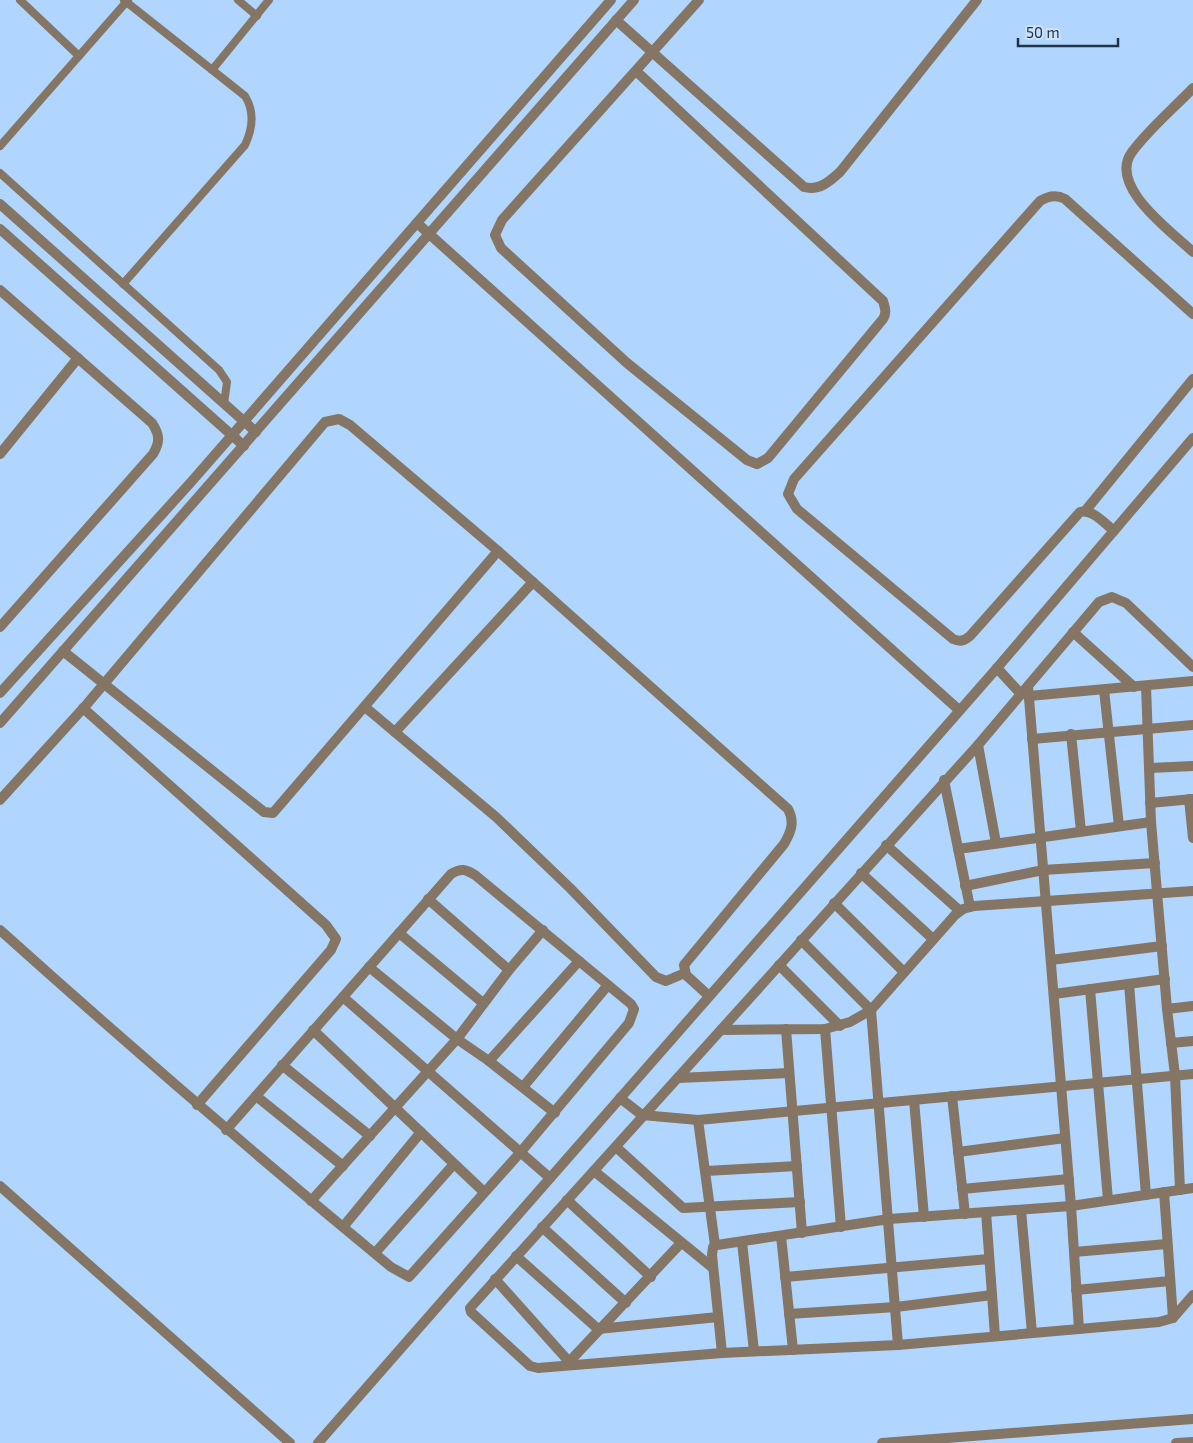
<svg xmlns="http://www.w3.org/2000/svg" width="1193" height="1443" viewBox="0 0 1193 1443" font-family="'Exo 2',sans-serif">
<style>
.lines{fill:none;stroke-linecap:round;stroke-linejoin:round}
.service{stroke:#847564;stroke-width:8}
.minor{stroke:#847564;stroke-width:10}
.tertiary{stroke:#847564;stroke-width:10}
</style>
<rect width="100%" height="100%" fill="#b0d6ff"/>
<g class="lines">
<g class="service">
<path d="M20 0 79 56"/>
<path d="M238 0 257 16"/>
<path d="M212 70 269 0"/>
<path d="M0 146 128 0"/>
<path d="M0 173 219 370 227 382 224 404"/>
<path d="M123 284 245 145C253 128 255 112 245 96L124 0"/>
</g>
<g class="minor">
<path d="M616 20 804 187C819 191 829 182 840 172L977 0"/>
<path d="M636 71 883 301C885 308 887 313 883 319L768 458 757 464 747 460 627 363 501 248 495 235 502 220 699 0"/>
<path d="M1193 88C1173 109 1149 129 1132 152 1107 186 1172 232 1193 252"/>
<path d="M0 204 256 432"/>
<path d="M417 223 959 710"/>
<path d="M0 229 244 446"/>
<path d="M0 290 152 423C160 435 160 442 153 454L0 627"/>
<path d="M0 454 78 358"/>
<path d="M1086 510 1193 379"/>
<path d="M1114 531C1104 523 1093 509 1080 512L970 636C964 641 960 642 953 639L797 509 788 494 794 479 1040 201C1048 196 1056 194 1065 199L1193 314"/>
<path d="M1073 632 1134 687"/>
<path d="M63 651 264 812 273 813 498 551"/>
<path d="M1193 667 1126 603 1112 597 1099 602 978 745 470 1308 471 1312 530 1366 538 1368 722 1353 898 1345 1159 1322 1173 1318 1193 1295"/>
<path d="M997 668 1021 694"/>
<path d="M1028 686 1071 1206 1079 1329"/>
<path d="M1146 686 1151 822 1167 1009 1175 1075 1180 1190"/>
<path d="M1104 690 1119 826"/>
<path d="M1029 696 1193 681"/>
<path d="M365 707 496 817 570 888 656 977 666 981 685 973"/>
<path d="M83 708 326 925 336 939 331 950 197 1105"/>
<path d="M395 732 533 582"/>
<path d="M1071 734 1081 831"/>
<path d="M1032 739 1193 725"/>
<path d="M978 745 996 843"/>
<path d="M1150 768 1193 766"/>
<path d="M944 780 970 907"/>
<path d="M1189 799 1193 838"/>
<path d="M0 800 87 704 325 422 339 419 350 425 498 551 788 809C795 822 791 832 784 844L684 965 686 975 709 996"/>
<path d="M1150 803 1193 799"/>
<path d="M886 845 960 911"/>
<path d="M958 849 1151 822"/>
<path d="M861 873 933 939"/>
<path d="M965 886 1043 870 1155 863"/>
<path d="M428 899 509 970"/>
<path d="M834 903 904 972"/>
<path d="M0 930C128 1045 258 1157 391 1267L409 1277 519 1154 629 1023 634 1009 631 1004 475 875C465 869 461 868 451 874L226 1130"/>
<path d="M399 933 483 1003"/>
<path d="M801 940 871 1010 898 1345"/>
<path d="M1051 960 1162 946"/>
<path d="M779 965 840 1026"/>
<path d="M369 967 457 1039 489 1061 555 1113"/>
<path d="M1129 984 1146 1195"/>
<path d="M1090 989 1108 1200"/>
<path d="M1054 994 1165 979"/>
<path d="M343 997 550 1178"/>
<path d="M1167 1009 1193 1006"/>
<path d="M786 1029 802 1233"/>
<path d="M825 1029 841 1227"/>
<path d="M313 1030 484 1192"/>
<path d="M721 1030 825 1029 850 1022 871 1010 955 915 963 909 974 906 1193 891"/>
<path d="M1171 1043 1193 1041"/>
<path d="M489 1061 579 961"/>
<path d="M282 1065 370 1136"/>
<path d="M678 1078 789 1073"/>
<path d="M523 1087 608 985"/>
<path d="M256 1096 343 1166"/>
<path d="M952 1096 965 1214"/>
<path d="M620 1098 642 1115 698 1120 1193 1074"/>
<path d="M914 1100 924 1217"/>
<path d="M698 1120 715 1245"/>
<path d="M616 1147 683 1208 800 1202"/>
<path d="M958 1152 1065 1138"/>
<path d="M594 1171 713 1268"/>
<path d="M706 1171 797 1166"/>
<path d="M0 1186 290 1443"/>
<path d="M962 1189 1069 1179"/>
<path d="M1164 1192 1173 1318"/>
<path d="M567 1200 651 1277"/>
<path d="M311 1201 457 1039 509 970 543 930"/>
<path d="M1021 1210 1032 1333"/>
<path d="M986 1212 995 1336"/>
<path d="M343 1227 421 1132"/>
<path d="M542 1227 626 1303"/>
<path d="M781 1236 793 1350"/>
<path d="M742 1242 754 1351"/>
<path d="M1074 1252 1167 1244"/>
<path d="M375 1253 454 1164"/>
<path d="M516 1256 598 1329 718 1317"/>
<path d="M785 1277 989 1259"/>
<path d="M495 1279 572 1365"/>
<path d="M1076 1290 1170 1281"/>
<path d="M789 1314 896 1307 992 1295"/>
<path d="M722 1353 712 1255 713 1247 717 1245 889 1219 1071 1206 1193 1188"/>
<path d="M569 1362 681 1243"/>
<path d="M318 1443 997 668 1193 438"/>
<path d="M882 1443 1193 1419"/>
<path d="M1176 1443 1193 1442"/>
</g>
<g class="tertiary">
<path d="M0 693 192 481 611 0"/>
<path d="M0 723 634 0"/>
</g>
</g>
<path d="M1018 38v8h100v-8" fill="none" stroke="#243343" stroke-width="2.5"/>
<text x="1026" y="38" font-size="15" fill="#243343" stroke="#cbe2fa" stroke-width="4" paint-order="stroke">50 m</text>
</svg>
